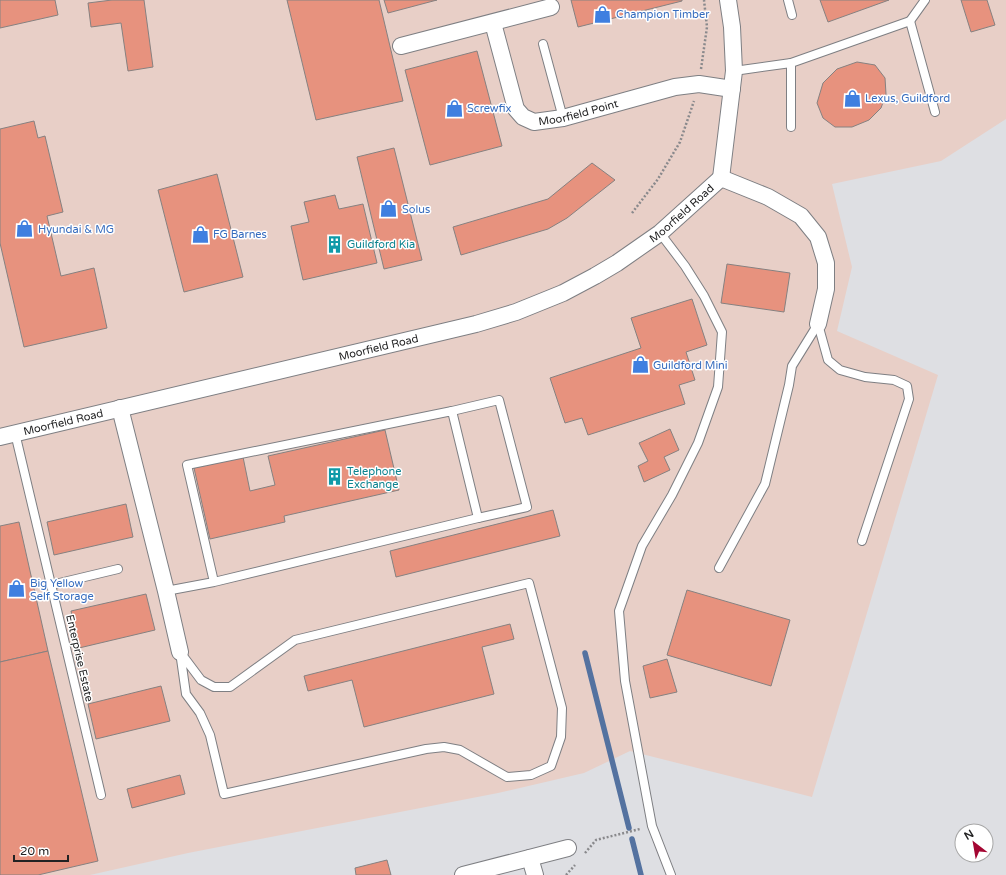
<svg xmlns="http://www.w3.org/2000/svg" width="1006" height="875" viewBox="0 0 1006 875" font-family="'Varela Round',sans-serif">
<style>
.commercial{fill:#e8cfc7}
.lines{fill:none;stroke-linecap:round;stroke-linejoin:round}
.stream{stroke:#5472a0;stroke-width:5.5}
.building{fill:#e7927e;stroke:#868180}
.service-casing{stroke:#7e7f83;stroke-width:10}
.minor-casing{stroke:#7e7f83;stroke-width:18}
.path{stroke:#89898c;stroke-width:2.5;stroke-dasharray:2 2;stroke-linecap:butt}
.service{stroke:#fff;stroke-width:8}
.minor{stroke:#fff;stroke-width:16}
.labels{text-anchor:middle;stroke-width:3;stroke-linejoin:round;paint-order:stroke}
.shop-label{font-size:11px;fill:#366cbe;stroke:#fff;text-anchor:start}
.street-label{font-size:11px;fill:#222223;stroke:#fff}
.culture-label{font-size:11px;fill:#0d838f;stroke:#fff;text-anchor:start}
</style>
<rect width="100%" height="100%" fill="#dedfe3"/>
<path class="commercial" d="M0 0H1006V119L941 161 832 184 852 267 837 331 938 375 812 797 630 751 584 773 498 793 188 853 90 875H0Z"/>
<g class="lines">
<g class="stream">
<path d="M585 653 629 828"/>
<path d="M632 839 641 875"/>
</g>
</g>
<g class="building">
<path d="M0 0H55L58 15 0 28Z"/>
<path d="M112 0H144L153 67 128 71 121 23 91 27 88 3Z"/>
<path d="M287 0H379L403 101 316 120Z"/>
<path d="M384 0H437L388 13Z"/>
<path d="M571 0H682V1L578 27Z"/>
<path d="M820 0H889L828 22Z"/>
<path d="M961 0H987L995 25 971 32Z"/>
<path d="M477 51 502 146 430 165 405 70Z"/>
<path d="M857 62 875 65 885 78 886 94 881 108 869 120 852 127H835L823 118 817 103 823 83 837 69Z"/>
<path d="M34 121 38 138 45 136 63 212 47 216 61 276 94 268 107 328 24 347 0 243V129Z"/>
<path d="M394 148 422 260 384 269 357 157Z"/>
<path d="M592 163 615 180 567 218 548 229 461 255 453 227 548 199Z"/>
<path d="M217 174 243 277 184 292 158 190Z"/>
<path d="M335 195 339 209 363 204 377 263 303 280 291 226 309 222 304 202Z"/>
<path d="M727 264 790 273 784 312 721 303Z"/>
<path d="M692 299 707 345 686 352 695 380 679 385 685 404 588 435 582 418 565 423 550 378 641 348 631 318Z"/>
<path d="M670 429 679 450 664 457 670 470 644 482 638 466 648 461 639 443Z"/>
<path d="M385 430 399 490 284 516 285 522 210 539 194 468 243 457 250 491 275 485 268 456Z"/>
<path d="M126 504 133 537 54 555 47 522Z"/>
<path d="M553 510 560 536 396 577 390 551Z"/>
<path d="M19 522 48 651 0 662V526Z"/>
<path d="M687 590 790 620 771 686 667 655Z"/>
<path d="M146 594 155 630 79 648 71 611Z"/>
<path d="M510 624 514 639 482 647 494 694 364 727 352 680 308 691 304 676Z"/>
<path d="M48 651 98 861 38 875H0V662Z"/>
<path d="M667 659 677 692 650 698 643 666Z"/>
<path d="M161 686 170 721 96 739 88 704Z"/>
<path d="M180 775 185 794 132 808 127 789Z"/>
<path d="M387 860 391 875H356L355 868Z"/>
</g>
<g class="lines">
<defs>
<g id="service">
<path d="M788 0 792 15"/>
<path d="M910 21 925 0"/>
<path d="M543 44 563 118"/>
<path d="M791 63V127"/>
<path d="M734 71 791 63 910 21 935 112"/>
<path d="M660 233 685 266 704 296 722 332 718 387 698 443 672 495 642 546 619 611 625 681 652 826 671 875"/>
<path d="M818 324 828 360 840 370 865 377 894 380 907 386 909 399 862 541"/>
<path d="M452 411 499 400 527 507 478 518"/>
<path d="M15 433 101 795"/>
<path d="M719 568 765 484 789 385 792 366 818 324"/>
<path d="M529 583 562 708 561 737 551 766 531 775 507 777 460 750 444 747 426 749 224 794 210 735 200 713 186 694 180 652 201 680 214 687H230L295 640Z"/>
<path d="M51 585 118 569"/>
<path d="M166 591 214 582 478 518 452 411 187 465 214 582"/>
</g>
<g id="minor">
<path id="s1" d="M493 23 516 109 523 117 534 122 563 118 675 87 699 84 732 89"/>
<path d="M401 46 551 7"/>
<path d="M721 178 768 197 801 216 818 237 826 263V289L818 324"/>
<path d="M721 178 734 71 732 27 728 0"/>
<path d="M120 408 166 591 180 652"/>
<path id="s2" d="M0 437 476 324 516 312 563 293 595 276 617 263 660 233 721 178"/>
<path d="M530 858 535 875"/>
<path d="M463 875 568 848"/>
</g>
</defs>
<use href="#service" class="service-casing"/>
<use href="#minor" class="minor-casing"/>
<g class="path">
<path d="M701 69 707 27 704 0"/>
<path d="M632 213 658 179 680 142 694 101"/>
<path d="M585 853 596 840 640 829"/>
<path d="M566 875 575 865"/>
</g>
<use href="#service" class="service"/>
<use href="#minor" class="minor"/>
</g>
<defs>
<symbol id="shop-bare" viewBox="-9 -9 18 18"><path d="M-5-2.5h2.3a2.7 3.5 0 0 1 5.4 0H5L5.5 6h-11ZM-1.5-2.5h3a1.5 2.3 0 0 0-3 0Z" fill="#3f7fe0" stroke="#fff" stroke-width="2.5" paint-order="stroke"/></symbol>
<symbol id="building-bare" viewBox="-9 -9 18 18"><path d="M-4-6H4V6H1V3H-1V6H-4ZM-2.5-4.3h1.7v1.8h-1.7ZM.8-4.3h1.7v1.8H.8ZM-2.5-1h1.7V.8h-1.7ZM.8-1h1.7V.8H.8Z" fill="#0f9aa8" stroke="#fff" stroke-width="2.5" paint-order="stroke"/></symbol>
</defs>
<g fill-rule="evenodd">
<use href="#shop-bare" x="590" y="2" width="25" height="25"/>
<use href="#shop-bare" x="840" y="86" width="25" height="25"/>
<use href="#shop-bare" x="442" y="96" width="25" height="25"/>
<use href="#shop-bare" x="376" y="196" width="25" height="25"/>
<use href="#shop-bare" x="12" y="216" width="25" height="25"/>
<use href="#shop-bare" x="188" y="222" width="25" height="25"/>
<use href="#building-bare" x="322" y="232" width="25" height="25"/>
<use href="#shop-bare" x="628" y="352" width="25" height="25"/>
<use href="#building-bare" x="322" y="464" width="25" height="25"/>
<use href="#shop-bare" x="4" y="576" width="25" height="25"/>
</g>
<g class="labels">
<g class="shop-label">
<text x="616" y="18">Champion Timber</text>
<text x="865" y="102">Lexus, Guildford</text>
<text x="467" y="112">Screwfix</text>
<text x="402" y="213">Solus</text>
<text x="38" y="233">Hyundai &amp; MG</text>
<text x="213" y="238">FG Barnes</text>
<text x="653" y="369">Guildford Mini</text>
<text x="30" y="587">Big Yellow<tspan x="30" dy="13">Self Storage</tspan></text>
</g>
<g class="street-label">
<text dy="4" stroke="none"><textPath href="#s1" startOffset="157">Moorfield Point</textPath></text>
<text dy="4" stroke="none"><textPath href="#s2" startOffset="725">Moorfield Road</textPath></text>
<text dy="4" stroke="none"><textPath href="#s2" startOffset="389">Moorfield Road</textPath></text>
<text dy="4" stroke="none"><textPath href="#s2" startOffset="65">Moorfield Road</textPath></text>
<text transform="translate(80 658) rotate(77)" y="4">Enterprise Estate</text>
</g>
<g class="culture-label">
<text x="347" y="248">Guildford Kia</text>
<text x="347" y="475">Telephone<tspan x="347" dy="13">Exchange</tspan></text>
</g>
</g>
<g transform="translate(974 843) rotate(329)"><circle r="19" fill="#ffffff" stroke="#a7a7a7"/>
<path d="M0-3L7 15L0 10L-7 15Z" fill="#a40632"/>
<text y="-6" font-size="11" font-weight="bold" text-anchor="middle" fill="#222223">N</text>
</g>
<path d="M14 855v6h54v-6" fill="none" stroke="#222223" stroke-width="2"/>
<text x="20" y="855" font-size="12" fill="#222223" stroke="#ffffff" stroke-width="3" paint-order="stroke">20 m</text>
</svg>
